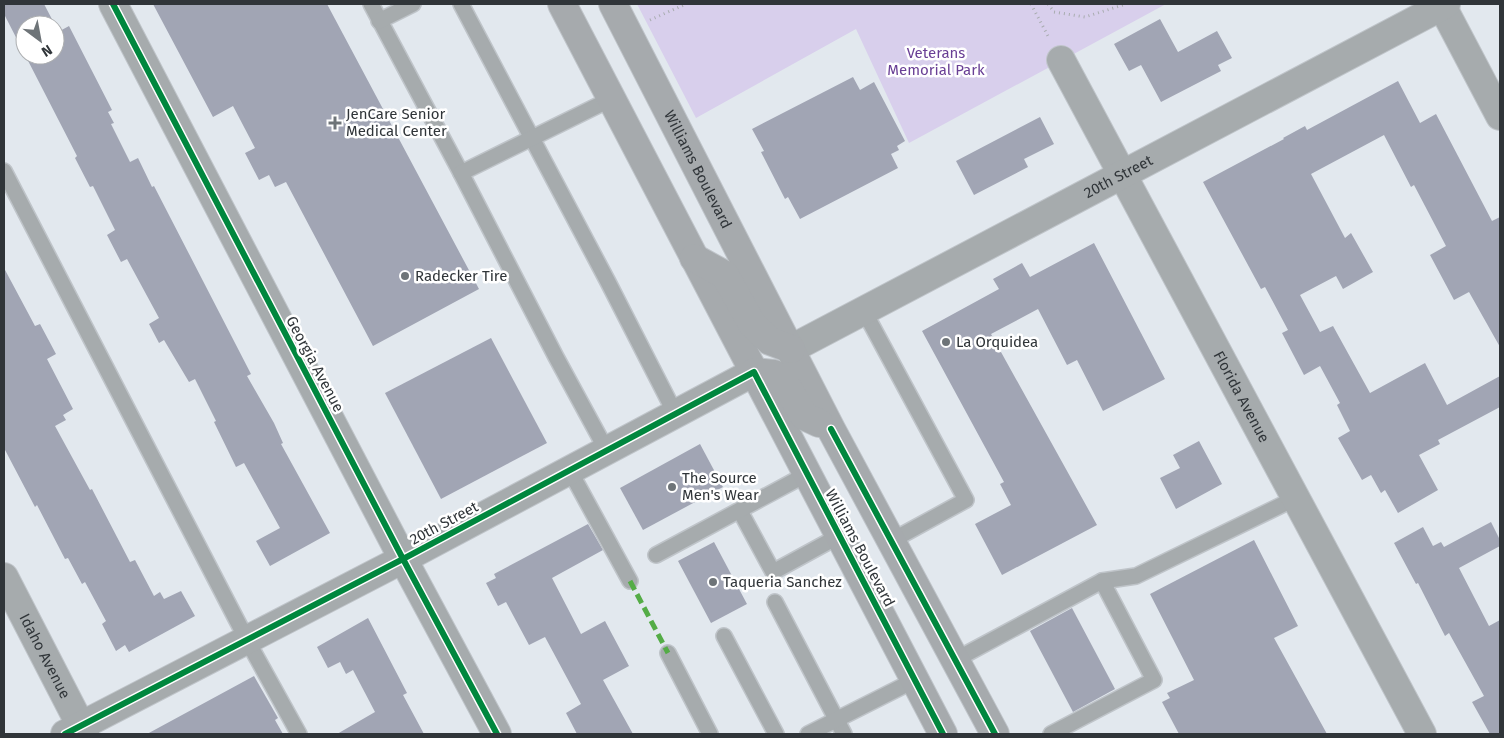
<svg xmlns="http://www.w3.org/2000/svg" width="1504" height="738" viewBox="0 0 1504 738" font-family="'Fira Sans',sans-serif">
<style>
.green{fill:#d8cfec}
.building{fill:#a1a5b4}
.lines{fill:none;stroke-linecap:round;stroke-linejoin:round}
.service-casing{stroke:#bfc4c9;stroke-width:18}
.minor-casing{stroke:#bfc4c9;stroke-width:30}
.secondary-casing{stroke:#bfc4c9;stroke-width:30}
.path{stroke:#a8acaf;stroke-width:3;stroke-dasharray:1 4;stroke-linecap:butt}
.service{stroke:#a6abad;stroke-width:15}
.minor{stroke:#a6abad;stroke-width:28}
.secondary{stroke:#a6aaad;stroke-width:28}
.quiet{stroke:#54ac46;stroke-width:5;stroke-dasharray:10 5;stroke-linecap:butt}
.cycleway-casing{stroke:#fff;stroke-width:9}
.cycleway{stroke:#00873e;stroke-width:6}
.poi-dot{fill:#6e7478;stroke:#fff;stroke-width:2}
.labels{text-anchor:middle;stroke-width:5;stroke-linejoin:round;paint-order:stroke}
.park-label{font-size:15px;fill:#693f95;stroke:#fff}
.poi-label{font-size:15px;fill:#303539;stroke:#fff;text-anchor:start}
.street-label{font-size:15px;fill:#303539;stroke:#fff}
</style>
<rect width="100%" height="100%" fill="#e2e8ee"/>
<path class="green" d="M637 4H1166L909 143 856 29 696 118Z"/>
<g class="building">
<path d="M4 4H44L55 25H25V55H55V25L58 32 69 26 112 110 108 112 114 123 111 124 130 162 138 158 152 187 154 186 251 374 247 376 274 423 283 443 281 444 330 533 270 566 256 541 280 528 244 463 236 467 214 422 216 421 195 379 189 382 164 340 159 343 149 324 159 318 127 259 121 262 107 235 115 230 93 186 90 187 75 158 77 156 4 14Z"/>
<path d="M153 4H327L479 289 373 346 286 182 275 187 269 175 259 180 245 153 255 148 233 106 213 117Z"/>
<path d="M1160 19 1178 52 1217 31 1232 58 1218 65 1221 71 1161 102 1141 65 1129 71 1114 44Z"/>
<path d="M853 77 860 90 874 82 905 141 897 146 899 150 891 154 898 168 800 219 788 197 785 199 761 152 764 151 752 129Z"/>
<path d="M1398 81 1420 123 1436 114 1492 221 1500 217V347L1469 292 1454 300 1430 255 1446 246 1414 185 1411 187 1384 135 1311 174 1345 238 1351 233 1373 272 1343 289 1336 276 1300 295 1320 332 1333 326 1370 393 1425 363 1447 405 1500 376V407L1438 440 1440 444 1419 455 1438 490 1398 513 1385 490 1381 493 1371 475 1362 480 1338 438 1350 431 1337 405 1340 403 1320 366 1304 375 1282 333 1288 330 1265 287 1261 289 1203 182 1284 139 1283 138 1305 126 1307 130Z"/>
<path d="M1040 117 1054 144 1024 159 1028 167 974 195 956 161Z"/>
<path d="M1094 243 1165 379 1103 411 1077 360 1067 365 1038 309 991 334 1097 525 1002 575 975 524 1011 505 1000 484 1004 482 922 331 999 289 993 279 1022 263 1030 277Z"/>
<path d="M4 268 35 326 40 324 56 354 47 359 73 409 63 415 66 420 55 426 90 490 92 489 130 562 135 560 154 596 160 592 164 599 181 591 195 616 129 652 125 645 116 651 102 624 106 621 85 582 82 584 68 558 65 559 37 505 35 507 4 448Z"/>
<path d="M491 338 547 443 441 499 385 393Z"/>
<path d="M1199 441 1222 484 1176 509 1160 478 1180 468 1173 455Z"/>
<path d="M700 444 723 487 643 530 620 488Z"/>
<path d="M1491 522 1500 540V546L1459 568 1489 626 1500 620V734H1490L1472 702 1484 696 1449 633 1445 636 1418 583 1416 584 1394 543 1423 527 1433 546 1441 542 1444 547Z"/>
<path d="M588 524 603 550 552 578 581 634 605 621 629 666 603 680 633 734H577L566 713 581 704 545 637 529 645 506 602 498 606 486 583 496 578 494 574Z"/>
<path d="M1254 540 1298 626 1274 638 1327 734H1179L1162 702 1170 698 1167 693 1194 680 1150 594Z"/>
<path d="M714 542 747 604 711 623 678 561Z"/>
<path d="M1072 608 1115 689 1073 712 1030 631Z"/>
<path d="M368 618 407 693 403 695 424 734H337L375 712 353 670 346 674 340 662 328 668 317 647Z"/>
<path d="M254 676 278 718 275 720 283 734H147Z"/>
</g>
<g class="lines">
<defs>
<g id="service">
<path d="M371 4 461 173"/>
<path d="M461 4 608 282 676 415"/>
<path d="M379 21 413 4"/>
<path d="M4 171 247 640 299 734"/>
<path d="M864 311 966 500 891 541"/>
<path d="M607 451 556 357 461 173 611 99"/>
<path d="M570 471 630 581"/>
<path d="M740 511 773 572 839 536"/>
<path d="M656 555 807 474"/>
<path d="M1102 581 1136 576 1296 498"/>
<path d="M775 602 844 734"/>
<path d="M724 636 776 734"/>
<path d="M668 653 710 734"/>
<path d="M955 660 1102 581 1154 680 1051 734"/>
<path d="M808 734 915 680"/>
</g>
<g id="minor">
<path d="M113 4 403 559 497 734"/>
<path d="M1441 4 1500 116"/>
<path id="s1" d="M1061 60 1422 734"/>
<path id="s2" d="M791 349 1446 4"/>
<path id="s3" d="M4 577 85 734"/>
<path d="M65 734 403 559 754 372"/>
</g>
<g id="secondary">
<path d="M562 4 943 734"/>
<path id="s4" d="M613 4 831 429 995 734"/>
<path d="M694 258 725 275 752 324 770 341 791 349"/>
<path d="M754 372 774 374 788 388 804 416 819 423"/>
</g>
</defs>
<use href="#service" class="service-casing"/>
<use href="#minor" class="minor-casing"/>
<use href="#secondary" class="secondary-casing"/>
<g class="path">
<path d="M1031 4 1048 36"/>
<path d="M1048 4 1054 12 1085 17 1126 4"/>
<path d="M650 20 686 4"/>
</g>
<use href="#service" class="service"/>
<use href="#minor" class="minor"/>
<use href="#secondary" class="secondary"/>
<path class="quiet" d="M630 581 668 653"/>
<defs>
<g id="cycleway">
<path d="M113 4 403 559 497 734"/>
<path d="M831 429 995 734"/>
<path d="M65 734 403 559 754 372 943 734"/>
</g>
</defs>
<use href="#cycleway" class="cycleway-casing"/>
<use href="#cycleway" class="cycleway"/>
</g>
<g class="poi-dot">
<path d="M332.5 115.5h5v5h5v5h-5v5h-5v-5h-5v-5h5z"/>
<circle cx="405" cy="276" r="5"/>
<circle cx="946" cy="342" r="5"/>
<circle cx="672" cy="487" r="5"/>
<circle cx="713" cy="582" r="5"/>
</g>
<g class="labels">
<g class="park-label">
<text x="936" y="58">Veterans<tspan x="936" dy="17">Memorial Park</tspan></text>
</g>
<g class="poi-label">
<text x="346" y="119">JenCare Senior<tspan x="346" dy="17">Medical Center</tspan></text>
<text x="415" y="281">Radecker Tire</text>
<text x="956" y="347">La Orquidea</text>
<text x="682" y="483">The Source<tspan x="682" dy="17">Men's Wear</tspan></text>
<text x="723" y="587">Taqueria Sanchez</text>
</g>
<g class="street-label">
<text dy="5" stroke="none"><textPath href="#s4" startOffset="186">Williams Boulevard</textPath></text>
<text dy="5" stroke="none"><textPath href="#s2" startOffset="370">20th Street</textPath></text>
<text transform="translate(315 364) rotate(62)" y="5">Georgia Avenue</text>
<text dy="5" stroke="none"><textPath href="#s1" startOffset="382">Florida Avenue</textPath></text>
<text transform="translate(444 523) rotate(-28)" y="5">20th Street</text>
<text transform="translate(860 548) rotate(62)" y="5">Williams Boulevard</text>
<text dy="5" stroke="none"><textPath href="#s3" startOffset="89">Idaho Avenue</textPath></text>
</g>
</g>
<rect width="1504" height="738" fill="none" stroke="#303539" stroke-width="10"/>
<g transform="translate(40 40) rotate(148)"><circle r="24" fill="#ffffff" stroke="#acaeb0"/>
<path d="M0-4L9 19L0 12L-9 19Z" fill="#6e7478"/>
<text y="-8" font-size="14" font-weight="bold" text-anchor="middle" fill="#303539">N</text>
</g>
</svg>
